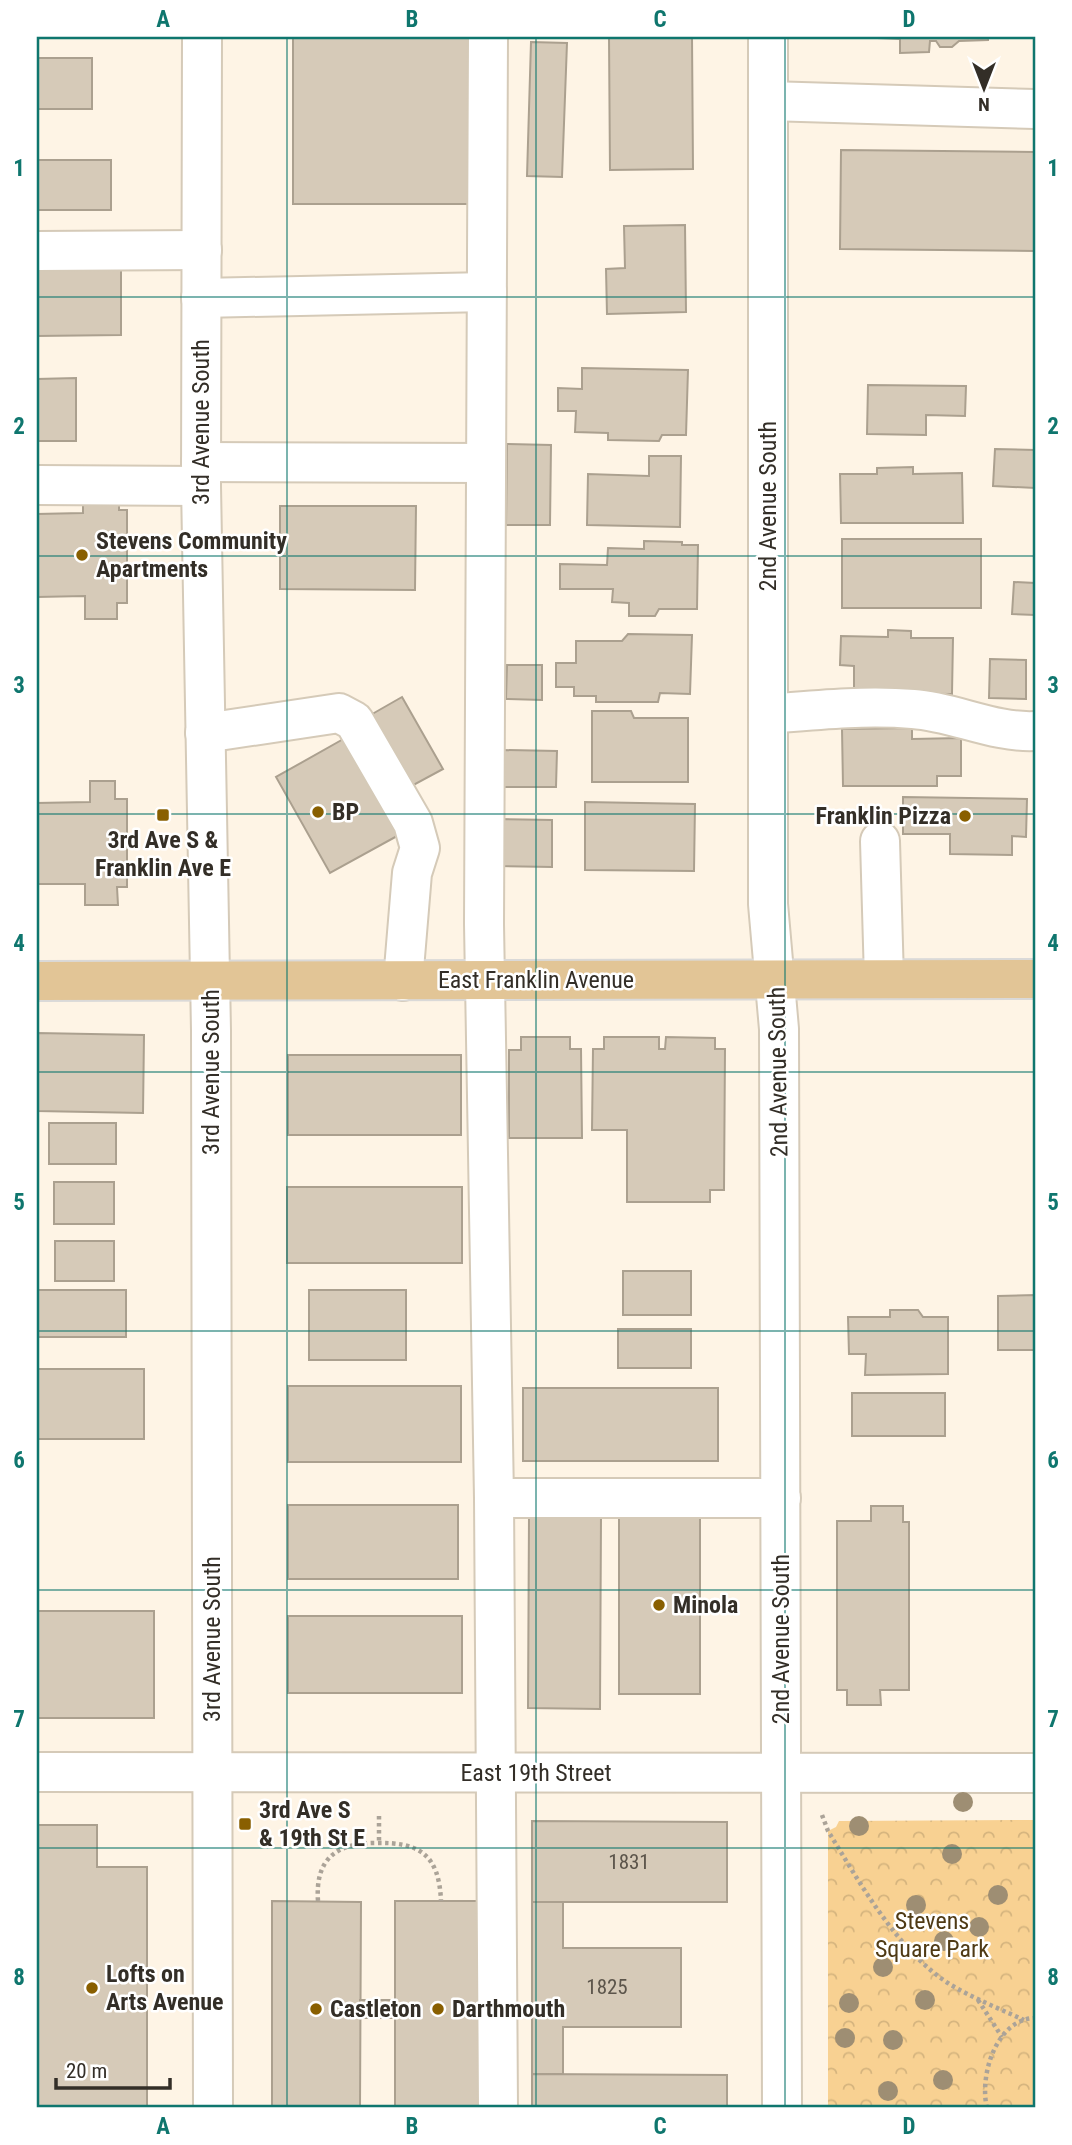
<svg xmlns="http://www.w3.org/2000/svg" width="1072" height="2145" viewBox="0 0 1072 2145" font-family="'Roboto Condensed',sans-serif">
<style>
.park{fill:url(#park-crowns)}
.building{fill:#d6cab8;stroke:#aba08f;stroke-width:2}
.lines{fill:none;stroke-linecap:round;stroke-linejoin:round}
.minor-casing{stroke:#d5cab8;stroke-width:42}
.major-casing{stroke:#dad9d8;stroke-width:42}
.path{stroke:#aba398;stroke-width:4.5;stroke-dasharray:3.5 3.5;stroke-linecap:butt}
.minor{stroke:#fff;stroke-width:38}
.major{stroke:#e2c596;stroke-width:38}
.tree{fill:#9e8e73}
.grid{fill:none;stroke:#0f766e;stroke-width:2;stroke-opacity:0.55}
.poi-dot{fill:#895f00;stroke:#fff;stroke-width:2.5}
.labels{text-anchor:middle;stroke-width:5;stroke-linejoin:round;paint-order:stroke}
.number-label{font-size:21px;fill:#5c554b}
.street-label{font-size:24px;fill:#332e27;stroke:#fff}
.poi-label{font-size:24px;font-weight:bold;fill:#332e27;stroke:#fff;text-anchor:start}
.park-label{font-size:24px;fill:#4f3a15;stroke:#fff}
.neatline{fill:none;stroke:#0f766e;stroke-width:2.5}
.grid-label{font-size:23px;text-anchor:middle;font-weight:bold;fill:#0f766e}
</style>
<defs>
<pattern id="park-crowns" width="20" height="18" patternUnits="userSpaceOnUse" patternTransform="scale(1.75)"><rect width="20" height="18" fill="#f8d192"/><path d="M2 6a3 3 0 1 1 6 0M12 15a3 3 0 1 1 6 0" fill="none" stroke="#d5b47e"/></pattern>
</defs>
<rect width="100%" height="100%" fill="#fef4e5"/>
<path class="park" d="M1035 1820V2108H828V1831L836 1827 839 1821Z"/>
<g class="building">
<rect x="293" y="37" width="176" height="167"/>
<path d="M609 37H692L693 169 610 170Z"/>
<path d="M854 37H988V40L959 41 952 47H940L936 41H930L929 52 900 53V39Z"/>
<path d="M531 42 567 43 562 177 527 176Z"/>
<rect x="37" y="58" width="55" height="51"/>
<path d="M841 150 1035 152V251L840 249Z"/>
<rect x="37" y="160" width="74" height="50"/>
<path d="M685 225 686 312 607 314 606 269 625 268 624 226Z"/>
<path d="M37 270H121V335L37 336Z"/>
<path d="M582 368 688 370 686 435H662L659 441 608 440V433L575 432 576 411H558V388L582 389Z"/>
<path d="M76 378V441H37V379Z"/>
<path d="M868 385 966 386 965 416 926 415V435L867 434Z"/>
<path d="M507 444 551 445 550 525H506Z"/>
<path d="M995 449 1035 450V488L993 486Z"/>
<path d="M649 456H681L680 527 587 525 588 474 649 476Z"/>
<path d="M913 467V474L962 473 963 523H841L840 474H877V468Z"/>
<path d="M83 496H119V510H127V603H117V619H85V596L37 597V514L83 513Z"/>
<path d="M280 506H416L415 590 280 589Z"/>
<rect x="842" y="539" width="139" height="69"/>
<path d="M644 541 682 542V545H698L697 609H659L655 616H629V603L612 602 613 589H560V564L607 565 608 548 644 549Z"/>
<path d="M1014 582 1035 583V615L1012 614Z"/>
<path d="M888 630 911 631V638H953L952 694 854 693V666L840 665 841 636 888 637Z"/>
<path d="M628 634 692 635 690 694 660 693 658 702H596V696H574V687H556V663H576V641H622Z"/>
<path d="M990 659 1026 660V699L989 698Z"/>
<path d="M507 665H542V700L506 699Z"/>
<path d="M402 697 443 769 408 788 367 717Z"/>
<path d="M592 711H631L634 718H688V782H592Z"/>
<path d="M912 728V739L961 738V776H937V786H843L842 729Z"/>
<path d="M354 733 408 830 330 873 276 777Z"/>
<path d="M502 750 557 751 556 787H502Z"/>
<path d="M90 781H115V799H127V887H117L118 905H85V884H37V803L90 802Z"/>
<path d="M903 797 1027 799 1026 837 1012 836V855L950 854V834H903Z"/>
<path d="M585 802 695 804 694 871 585 870Z"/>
<path d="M500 819 552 820V867L499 866Z"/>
<path d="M37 1033 144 1035 143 1113 37 1111Z"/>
<path d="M521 1037H570V1049H581L582 1138H509V1050H521Z"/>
<path d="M604 1037H659V1049H665L666 1037 715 1038V1049H725L724 1190H710V1202H627V1130H592L593 1049H604Z"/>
<rect x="288" y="1055" width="173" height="80"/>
<rect x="49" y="1123" width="67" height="41"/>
<rect x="54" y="1182" width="60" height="42"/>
<rect x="287" y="1187" width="175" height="76"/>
<rect x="55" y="1241" width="59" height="40"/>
<rect x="623" y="1271" width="68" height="44"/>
<rect x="37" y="1290" width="89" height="47"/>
<rect x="309" y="1290" width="97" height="70"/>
<path d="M1035 1295V1350H998V1296Z"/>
<path d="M890 1310H918L923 1317H948V1374L865 1375 866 1354H849L848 1317H890Z"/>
<rect x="618" y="1329" width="73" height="39"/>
<rect x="37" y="1369" width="107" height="70"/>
<rect x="288" y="1386" width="173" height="76"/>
<rect x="523" y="1388" width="195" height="73"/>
<rect x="852" y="1393" width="93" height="43"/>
<rect x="288" y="1505" width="170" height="74"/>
<path d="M871 1506H903V1522H909V1690H880L881 1705H847V1690H837V1521H871Z"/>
<path d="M529 1515H601L600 1709 528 1708Z"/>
<rect x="619" y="1515" width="81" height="179"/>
<rect x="37" y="1611" width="117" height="107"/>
<rect x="288" y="1616" width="174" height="77"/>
<path d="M532 1821 727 1822V1902H532Z"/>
<path d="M37 1825H97V1867H147V2108H37Z"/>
<path d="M272 1901 361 1902 360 2108H272Z"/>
<rect x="395" y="1901" width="86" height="207"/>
<path d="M532 1902H563V1948H681V2027H563V2074H532Z"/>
<rect x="360" y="2000" width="35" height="18"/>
<path d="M532 2074 727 2075V2108H532Z"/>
</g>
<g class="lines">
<defs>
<g id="minor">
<path d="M202 37 201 486 211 1031 213 2108"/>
<path d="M488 37 484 924 494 1498 498 2108"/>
<path d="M768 37V904L779 1029 782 2108"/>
<path d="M768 101 1035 109"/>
<path d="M37 251 202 250"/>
<path d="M201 298 487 292"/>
<path d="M201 462 486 463"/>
<path d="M37 485 201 486"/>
<path d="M768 714C816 710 865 705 913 709 955 712 993 733 1035 731"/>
<path d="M205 733 339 713 354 721 413 823 420 848 412 873 403 981"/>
<path d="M880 841 884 979"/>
<path d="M494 1498H781"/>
<path d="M37 1772 1035 1773"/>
</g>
<path id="major" d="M37 981 1035 979"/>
</defs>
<use href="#minor" class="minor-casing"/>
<use href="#major" class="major-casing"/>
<g class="path">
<path d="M822 1815 828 1831C860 1883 898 1952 951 1985 975 1999 1000 2009 1024 2020"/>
<path d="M379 1816V1843"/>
<path d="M318 1901C315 1859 336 1843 376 1843 419 1842 439 1854 441 1901"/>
<path d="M978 2000 1002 2037"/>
<path d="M987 2108C979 2076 996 2019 1035 2018"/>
</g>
<use href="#minor" class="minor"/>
<use href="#major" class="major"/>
</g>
<g class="tree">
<circle cx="963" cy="1802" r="10"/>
<circle cx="859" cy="1826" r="10"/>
<circle cx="952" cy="1854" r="10"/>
<circle cx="998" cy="1895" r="10"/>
<circle cx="916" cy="1905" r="10"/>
<circle cx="979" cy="1927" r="10"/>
<circle cx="944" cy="1941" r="10"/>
<circle cx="883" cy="1967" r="10"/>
<circle cx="925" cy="2000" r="10"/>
<circle cx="849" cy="2003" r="10"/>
<circle cx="845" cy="2038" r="10"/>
<circle cx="893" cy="2040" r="10"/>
<circle cx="943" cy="2080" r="10"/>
<circle cx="888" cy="2091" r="10"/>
</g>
<path class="grid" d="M287 37V2108M536 37V2108M785 37V2108M37 297H1035M37 556H1035M37 814H1035M37 1072H1035M37 1331H1035M37 1590H1035M37 1848H1035"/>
<g class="poi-dot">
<circle cx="82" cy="555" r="7"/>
<circle cx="318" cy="812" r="7"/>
<rect x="156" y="808" width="14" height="14" rx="3.5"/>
<circle cx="965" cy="816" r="7"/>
<circle cx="659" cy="1605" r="7"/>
<rect x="238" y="1817" width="14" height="14" rx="3.5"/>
<circle cx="92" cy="1988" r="7"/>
<circle cx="316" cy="2009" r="7"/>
<circle cx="438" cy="2009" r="7"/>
</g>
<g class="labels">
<g class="number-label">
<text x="629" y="1869">1831</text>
<text x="607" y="1994">1825</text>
</g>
<g class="street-label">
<text transform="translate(201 422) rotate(-90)" y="8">3rd Avenue South</text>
<text transform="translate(768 506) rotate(-90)" y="8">2nd Avenue South</text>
<text x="536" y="988">East Franklin Avenue</text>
<text transform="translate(211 1072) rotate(-90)" y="8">3rd Avenue South</text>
<text transform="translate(778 1072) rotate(-91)" y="8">2nd Avenue South</text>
<text transform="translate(212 1639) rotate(-90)" y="8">3rd Avenue South</text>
<text transform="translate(781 1639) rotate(-90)" y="8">2nd Avenue South</text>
<text x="536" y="1781">East 19th Street</text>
</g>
<g class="poi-label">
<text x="96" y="549">Stevens Community<tspan x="96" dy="28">Apartments</tspan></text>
<text x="332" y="820">BP</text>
<text x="951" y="824" text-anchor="end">Franklin Pizza</text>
<text x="163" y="848" text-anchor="middle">3rd Ave S &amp;<tspan x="163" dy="28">Franklin Ave E</tspan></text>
<text x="673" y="1613">Minola</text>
<text x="259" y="1818">3rd Ave S<tspan x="259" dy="28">&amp; 19th St E</tspan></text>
<text x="106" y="1982">Lofts on<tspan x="106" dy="28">Arts Avenue</tspan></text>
<text x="330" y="2017">Castleton</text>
<text x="452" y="2017">Darthmouth</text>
</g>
<g class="park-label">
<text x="932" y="1929">Stevens<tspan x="932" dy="28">Square Park</tspan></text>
</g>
</g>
<rect width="1072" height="2145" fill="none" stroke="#ffffff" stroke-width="77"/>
<g transform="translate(984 88) rotate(180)" stroke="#ffffff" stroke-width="5" paint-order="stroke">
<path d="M0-5L12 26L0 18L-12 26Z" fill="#332e27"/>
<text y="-10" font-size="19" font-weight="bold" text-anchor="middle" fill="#332e27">N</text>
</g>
<path d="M56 2078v10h114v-10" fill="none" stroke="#332e27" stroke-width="3.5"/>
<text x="66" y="2078" font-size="21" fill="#332e27" stroke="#ffffff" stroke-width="5" paint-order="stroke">20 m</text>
<rect x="38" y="38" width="996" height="2068" class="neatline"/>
<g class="grid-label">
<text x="163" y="27">A</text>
<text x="412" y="27">B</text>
<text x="660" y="27">C</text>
<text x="909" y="27">D</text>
<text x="19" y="176">1</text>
<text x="1053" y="176">1</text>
<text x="19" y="434">2</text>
<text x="1053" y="434">2</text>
<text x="19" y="693">3</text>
<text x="1053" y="693">3</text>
<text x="19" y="951">4</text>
<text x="1053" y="951">4</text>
<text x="19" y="1210">5</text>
<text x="1053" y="1210">5</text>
<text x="19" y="1468">6</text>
<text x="1053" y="1468">6</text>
<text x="19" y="1727">7</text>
<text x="1053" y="1727">7</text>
<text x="19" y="1985">8</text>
<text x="1053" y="1985">8</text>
<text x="163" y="2134">A</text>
<text x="412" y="2134">B</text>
<text x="660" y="2134">C</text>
<text x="909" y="2134">D</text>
</g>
</svg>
